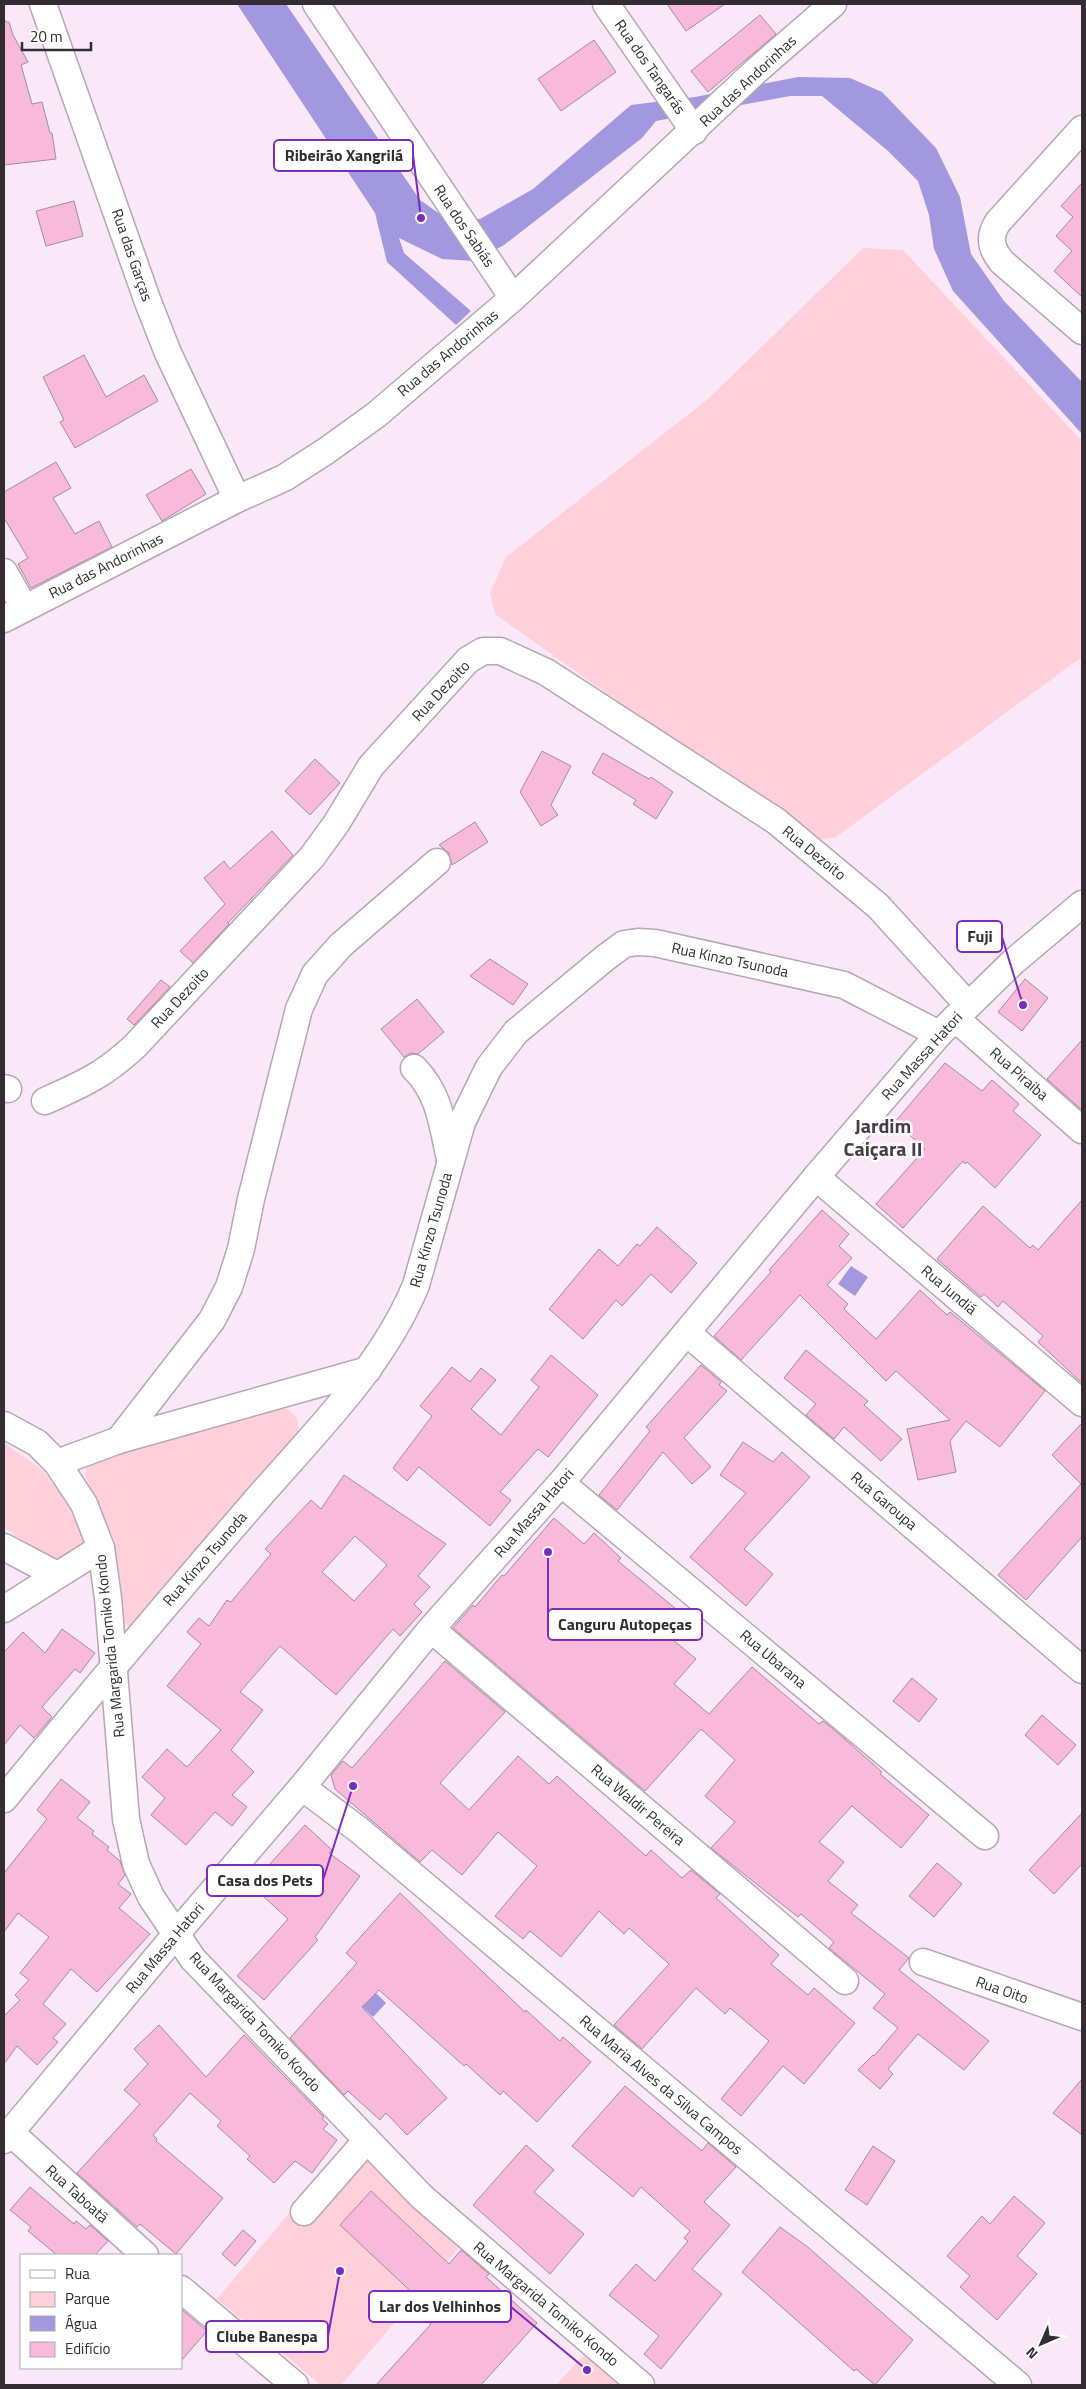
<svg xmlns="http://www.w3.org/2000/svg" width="1086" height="2389" viewBox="0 0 1086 2389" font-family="'Titillium Web',sans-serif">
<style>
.green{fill:#ffd0d9}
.water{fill:#a298e0}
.building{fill:#f8b9da;stroke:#a28d98;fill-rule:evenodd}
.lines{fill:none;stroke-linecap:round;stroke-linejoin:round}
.minor-casing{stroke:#b7a6b6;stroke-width:29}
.minor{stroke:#fff;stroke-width:26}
.labels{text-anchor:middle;stroke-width:5;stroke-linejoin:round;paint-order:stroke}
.street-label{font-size:15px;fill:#332c32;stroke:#fff}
.district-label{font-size:20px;font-weight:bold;fill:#493b48;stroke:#fff}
.leader{fill:none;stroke:#7b2cbf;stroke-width:2}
.callout-dot{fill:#7b2cbf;stroke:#fff;stroke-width:2}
.callout{fill:#fff;stroke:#7b2cbf;stroke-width:2}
.callout-label{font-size:16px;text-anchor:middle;font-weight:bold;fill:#332c32}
</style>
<rect width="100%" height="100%" fill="#fae8f8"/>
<g class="green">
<path d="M863 248 903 250 1082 441V657L836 837 815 841 495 614 490 593 506 557 708 399Z"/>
<path d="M282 1407C297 1412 302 1425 296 1439L133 1628 126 1625 121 1615 115 1542 85 1475 87 1466 93 1461Z"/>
<path d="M4 1443 41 1469 69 1504 86 1546 52 1562 4 1527Z"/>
<path d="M353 2137 463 2243 341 2385H321L217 2299Z"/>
<path d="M585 2354 622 2385H556Z"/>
</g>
<g class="water">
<path d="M237 4H286L420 200 444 217 480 219 533 189 631 105 695 97 798 77 850 78 882 92 936 148 960 197 971 254 1004 301 1082 382V434L953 291 934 249 929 215 918 181 888 151 822 96H790L656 121 642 138 504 245 474 261 442 259 399 238 404 253 471 311 456 325 387 262 375 213Z"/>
<path d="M851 1266 868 1277 855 1296 838 1284Z"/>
<path d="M365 1982 386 2003 373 2017 351 1996Z"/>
</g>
<g class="building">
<path d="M667 4H725L686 31Z"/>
<path d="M760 15 776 34 708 92 691 71Z"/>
<path d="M4 19 6 22H9L13 35 28 62 21 65 32 104 42 102 50 133H52L56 159 4 165Z"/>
<path d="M594 40 616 72 561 111 538 79Z"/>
<path d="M1082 183V297L1054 271 1072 251 1056 236 1073 217 1061 206Z"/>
<path d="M74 201 83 236 46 246 36 211Z"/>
<path d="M84 355 106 397 144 375 158 401 75 448 60 422 64 420 43 377Z"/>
<path d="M56 462 71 488 53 498 75 534 99 521 112 547 31 588 18 564 28 558 4 518V492Z"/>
<path d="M191 469 206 494 162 521 146 495Z"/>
<path d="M542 751 571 766 551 805 558 815 541 826 520 792Z"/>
<path d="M603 753 649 779 651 777 673 792 656 819 633 804 636 800 592 773Z"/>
<path d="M315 759 340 783 310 815 285 791Z"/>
<path d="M475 822 488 842 452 865 449 853 439 845Z"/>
<path d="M272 831 293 855 228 923 229 924 193 963 180 951 225 904 204 878 224 861 230 869Z"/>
<path d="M490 959 528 984 513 1005 470 976Z"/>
<path d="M1025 979 1048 998 1022 1031 998 1012Z"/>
<path d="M161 980 170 987 134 1025 127 1019Z"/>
<path d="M417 999 444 1032 418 1054 411 1053 404 1057 381 1029Z"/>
<path d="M1082 1040V1110L1047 1079Z"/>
<path d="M945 1063 982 1091 992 1080 1019 1104 1013 1111 1041 1135 995 1188 967 1162 965 1164 963 1161 903 1228 876 1204 925 1149 895 1122Z"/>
<path d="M1082 1200V1383L1038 1342 1043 1336 1003 1301 998 1307 984 1294 981 1297 937 1259 983 1206 1030 1248 1033 1245 1038 1250Z"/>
<path d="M822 1210 849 1234 839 1246 852 1258 827 1285 848 1304 844 1309 876 1339 920 1290 947 1315 950 1312 1045 1391 1000 1447 966 1421 950 1441 956 1472 918 1480 907 1429 950 1420 896 1371 886 1381 800 1295 741 1360 714 1336 771 1272 769 1270Z"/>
<path d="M657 1227 697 1263 671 1293 651 1274 622 1306 616 1300 583 1339 549 1309 599 1249 618 1266 637 1244 640 1246Z"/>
<path d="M806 1350 868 1401 864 1405 902 1439 881 1461 844 1427 834 1439 806 1415 816 1404 784 1378Z"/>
<path d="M551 1355 598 1395 548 1457 538 1449 500 1492 511 1500 490 1526 419 1467 407 1481 393 1468 432 1416 420 1406 452 1367 470 1382 481 1368 496 1380 471 1409 501 1435 539 1387 531 1380Z"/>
<path d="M701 1365 721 1382 719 1385 727 1391 684 1438 711 1467 692 1484 663 1452 617 1510 599 1495 650 1431 646 1427Z"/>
<path d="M1082 1423V1537L1026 1600 998 1575 1081 1484 1052 1455Z"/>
<path d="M743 1442 773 1462 782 1452 810 1477 744 1549 773 1574 746 1606 690 1557 746 1493 720 1475Z"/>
<path d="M344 1475 446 1544 418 1576 430 1587 414 1604 422 1612 400 1636 393 1629 336 1695 280 1646 240 1692 263 1710 231 1750 254 1772 232 1795 247 1807 232 1826 215 1812 186 1845 151 1815 165 1798 142 1777 167 1749 187 1767 221 1730 167 1686 201 1644 187 1632 199 1618 209 1626 227 1600 231 1602 271 1554 265 1549 311 1500 321 1509ZM355 1536 387 1565 354 1601 322 1572Z"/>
<path d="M554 1518 584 1544 594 1533 621 1558 618 1561 682 1614 666 1634 696 1659 674 1684 709 1714 752 1667 819 1724 823 1721 839 1734 882 1772 880 1774 929 1815 901 1848 852 1806 819 1842 844 1862 828 1881 858 1905 851 1913 909 1958 899 1970 989 2041 964 2070 918 2034 888 2069 893 2074 880 2089 858 2070 873 2055 874 2056 898 2028 873 2008 885 1994 829 1948 834 1942 801 1914 798 1917 711 1848 735 1822 705 1796 735 1760 701 1729 645 1791 453 1628 473 1605 475 1607 502 1575 504 1576Z"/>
<path d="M62 1629 95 1653 80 1673 75 1669 42 1707 52 1717 34 1738 20 1725 4 1745V1652L23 1632 45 1653Z"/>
<path d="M445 1661 505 1712 440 1783 469 1810 518 1756 549 1784 557 1776 646 1856 651 1850 682 1878 691 1870 720 1894 716 1898 779 1955 771 1964 808 1995 814 1988 855 2023 804 2084 783 2066 741 2116 721 2099 769 2041 730 2008 725 2014 696 1988 642 2049 614 2025 669 1964 629 1928 624 1934 599 1911 561 1957 530 1931 523 1939 495 1916 537 1866 498 1832 462 1875 432 1850 420 1862 335 1789 331 1775 343 1761 352 1768Z"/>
<path d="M912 1678 937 1699 919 1722 893 1701Z"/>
<path d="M1042 1715 1076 1745 1058 1765 1025 1735Z"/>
<path d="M61 1779 90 1802 77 1818 94 1831 92 1834 109 1847 107 1850 120 1861 125 1875 118 1884 131 1894 119 1908 150 1934 97 1992 71 1969 43 2004 66 2024 53 2038 58 2042 37 2065 17 2046 4 2064V2016L20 2000 15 1995 29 1980 20 1973 49 1937 18 1913 4 1932V1873L47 1819 37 1810Z"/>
<path d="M1082 1813V1864L1054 1894 1029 1870Z"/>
<path d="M305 1825 332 1850 329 1853 360 1876 315 1937 318 1940 264 2000 237 1976 288 1919 251 1885Z"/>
<path d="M937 1863 962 1884 934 1917 909 1896Z"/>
<path d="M400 1893 525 2012 526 2010 560 2041 563 2037 591 2062 537 2122 503 2091 500 2095 466 2064 464 2066 379 1990 362 2007 447 2098 407 2135 386 2113 380 2120 348 2091 344 2095 290 2038 357 1963 346 1953Z"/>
<path d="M159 2025 206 2077 244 2035 324 2117 322 2119 328 2124 323 2129 337 2140 312 2173 295 2161 274 2183 247 2159 250 2156 217 2126 221 2121 190 2093 153 2135 157 2139 156 2141 223 2198 176 2254 140 2224 137 2227 77 2173 140 2104 124 2090 148 2064 134 2049Z"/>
<path d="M1082 2079V2135L1053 2113Z"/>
<path d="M625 2086 702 2151 708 2143 736 2167 704 2202 730 2225 692 2269 722 2294 661 2369 644 2354 659 2336 609 2295 636 2264 655 2281 688 2241 684 2238 690 2231 641 2187 633 2197 572 2146Z"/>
<path d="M526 2145 554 2170 534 2192 584 2234 550 2274 473 2205Z"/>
<path d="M873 2146 895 2161 867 2205 845 2190Z"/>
<path d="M30 2187 74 2224 76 2221 86 2229 90 2225 108 2241 95 2255H57L28 2231 31 2227 10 2210Z"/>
<path d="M371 2191 449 2264 461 2250 489 2274 486 2277 537 2323 481 2385H376L431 2324 411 2306 418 2298 340 2225Z"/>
<path d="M1014 2196 1045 2223 1017 2256 1037 2274 997 2320 960 2287 970 2276 947 2256 982 2216 990 2224Z"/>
<path d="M780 2227 809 2248 913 2340 875 2385 856 2369 854 2371 742 2272Z"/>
<path d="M243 2230 256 2241 235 2266 222 2254Z"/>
<path d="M181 2309 207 2331 181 2361Z"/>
</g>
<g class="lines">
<defs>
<g id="minor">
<path d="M43 4 148 302 168 353 237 499"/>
<path d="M316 4 513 298"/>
<path d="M606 4 694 131"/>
<path d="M1082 129 998 222C988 237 991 249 1002 262L1082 331"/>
<path d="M4 572 24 607"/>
<path d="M4 619 237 499 284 478 326 451 376 415 513 298 757 70 833 4"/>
<path d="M955 1018 1082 1130"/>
<path d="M414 1068C440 1094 442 1124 450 1159"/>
<path d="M4 1088 8 1089"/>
<path d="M45 1101C83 1084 104 1075 135 1046L312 857 336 824 371 766 468 660 483 651H500L546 672 776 821 878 906 968 1005"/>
<path d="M816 1177 1082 1403"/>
<path d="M687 1333 1082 1670"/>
<path d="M4 1425 37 1443 57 1463 84 1504 101 1548 108 1598 126 1819 136 1864 151 1897 193 1959 422 2197 641 2385"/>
<path d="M119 1440 212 1320 229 1287 241 1249 251 1199 299 1009 315 974 341 945 437 862"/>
<path d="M57 1463 119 1440 368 1370"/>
<path d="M561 1483 985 1836"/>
<path d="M4 1547 57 1575"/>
<path d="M4 1609 101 1548"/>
<path d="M431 1629 845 1981"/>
<path d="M302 1787 359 1830 1018 2385"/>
<path d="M4 1799C85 1700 168 1602 252 1505 311 1436 381 1370 416 1285L462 1122 489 1067 516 1032 605 958 624 944 638 942 655 943 844 985 939 1034"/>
<path d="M923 1962 1082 2017"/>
<path d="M10 2132 145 2255"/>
<path d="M4 2140 177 1933 302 1787 431 1629 561 1483 816 1177 939 1034 1013 962 1082 904"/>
<path d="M304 2212 367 2140"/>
<path d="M181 2289 295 2385"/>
</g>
</defs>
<use href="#minor" class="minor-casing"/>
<use href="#minor" class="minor"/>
</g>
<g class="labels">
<g class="street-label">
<text transform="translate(650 67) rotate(55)" y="5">Rua dos Tangarás</text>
<text transform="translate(748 81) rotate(-43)" y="5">Rua das Andorinhas</text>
<text transform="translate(464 226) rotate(56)" y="5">Rua dos Sabiás</text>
<text transform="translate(132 255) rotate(71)" y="5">Rua das Garças</text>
<text transform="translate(448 353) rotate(-40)" y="5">Rua das Andorinhas</text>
<text transform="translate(106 566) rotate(-27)" y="5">Rua das Andorinhas</text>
<text transform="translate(441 691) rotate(-47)" y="5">Rua Dezoito</text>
<text transform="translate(814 853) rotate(39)" y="5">Rua Dezoito</text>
<text transform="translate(730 960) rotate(12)" y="5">Rua Kinzo Tsunoda</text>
<text transform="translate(180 998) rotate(-47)" y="5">Rua Dezoito</text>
<text transform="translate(922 1056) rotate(-48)" y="5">Rua Massa Hatori</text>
<text transform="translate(1019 1074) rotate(41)" y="5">Rua Piraiba</text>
<text transform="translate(431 1230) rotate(-74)" y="5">Rua Kinzo Tsunoda</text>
<text transform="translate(949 1290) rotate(40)" y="5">Rua Jundiá</text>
<text transform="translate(884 1501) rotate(40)" y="5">Rua Garoupa</text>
<text transform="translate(534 1513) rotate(-49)" y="5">Rua Massa Hatori</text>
<text transform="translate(205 1559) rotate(-49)" y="5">Rua Kinzo Tsunoda</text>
<text transform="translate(110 1646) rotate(-96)" y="5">Rua Margarida Tomiko Kondo</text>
<text transform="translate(773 1659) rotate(40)" y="5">Rua Ubarana</text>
<text transform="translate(638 1805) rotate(40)" y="5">Rua Waldir Pereira</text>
<text transform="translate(165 1948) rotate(-50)" y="5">Rua Massa Hatori</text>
<text transform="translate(1002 1990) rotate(19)" y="5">Rua Oito</text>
<text transform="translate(255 2022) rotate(47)" y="5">Rua Margarida Tomiko Kondo</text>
<text transform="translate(661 2085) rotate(40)" y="5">Rua Maria Alves da Silva Campos</text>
<text transform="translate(77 2194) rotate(42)" y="5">Rua Taboatã</text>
<text transform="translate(546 2304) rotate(40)" y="5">Rua Margarida Tomiko Kondo</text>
</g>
<g class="district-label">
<text x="883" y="1133">Jardim<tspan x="883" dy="23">Caiçara II</tspan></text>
</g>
</g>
<path class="leader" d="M421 218L413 155M1023 1005L1002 937M548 1552L548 1625M353 1786L323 1880M587 2370L511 2307M340 2271L328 2336"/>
<g class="callout-dot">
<circle cx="421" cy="218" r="5"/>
<circle cx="1023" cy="1005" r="5"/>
<circle cx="548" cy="1552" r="5"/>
<circle cx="353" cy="1786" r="5"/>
<circle cx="587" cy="2370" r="5"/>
<circle cx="340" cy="2271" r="5"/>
</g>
<g class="callout">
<rect x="274" y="140" width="139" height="31" rx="5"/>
<rect x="957" y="921" width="45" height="31" rx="5"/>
<rect x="548" y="1609" width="154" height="31" rx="5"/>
<rect x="207" y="1865" width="116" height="31" rx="5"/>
<rect x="369" y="2291" width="142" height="31" rx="5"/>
<rect x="206" y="2321" width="122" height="31" rx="5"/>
</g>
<g class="callout-label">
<text x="344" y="161">Ribeirão Xangrilá</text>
<text x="980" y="942">Fuji</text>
<text x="625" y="1630">Canguru Autopeças</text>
<text x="265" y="1886">Casa dos Pets</text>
<text x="440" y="2312">Lar dos Velhinhos</text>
<text x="267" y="2342">Clube Banespa</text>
</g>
<rect width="1086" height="2389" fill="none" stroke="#332c32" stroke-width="10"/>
<rect x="20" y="2254" width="162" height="115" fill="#ffffff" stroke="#adabad"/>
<rect x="30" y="2270" width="25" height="8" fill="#ffffff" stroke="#adabad"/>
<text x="65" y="2279" font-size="15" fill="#332c32">Rua</text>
<rect x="30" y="2292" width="25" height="15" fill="#ffd0d9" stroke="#adabad"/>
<text x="65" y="2304" font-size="15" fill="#332c32">Parque</text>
<rect x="30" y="2316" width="25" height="15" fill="#a298e0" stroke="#adabad"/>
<text x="65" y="2329" font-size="15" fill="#332c32">Água</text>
<rect x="30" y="2342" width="25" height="15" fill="#f8b9da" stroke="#adabad"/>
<text x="65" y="2354" font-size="15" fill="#332c32">Edifício</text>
<g transform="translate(1041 2344) rotate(225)" stroke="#ffffff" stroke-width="4" paint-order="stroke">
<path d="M0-4L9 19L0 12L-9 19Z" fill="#332c32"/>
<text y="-8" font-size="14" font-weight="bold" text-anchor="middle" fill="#332c32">N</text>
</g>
<path d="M22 42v8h69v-8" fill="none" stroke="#332c32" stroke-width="2.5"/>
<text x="30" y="42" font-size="15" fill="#332c32" stroke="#ffffff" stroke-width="4" paint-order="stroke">20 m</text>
</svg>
